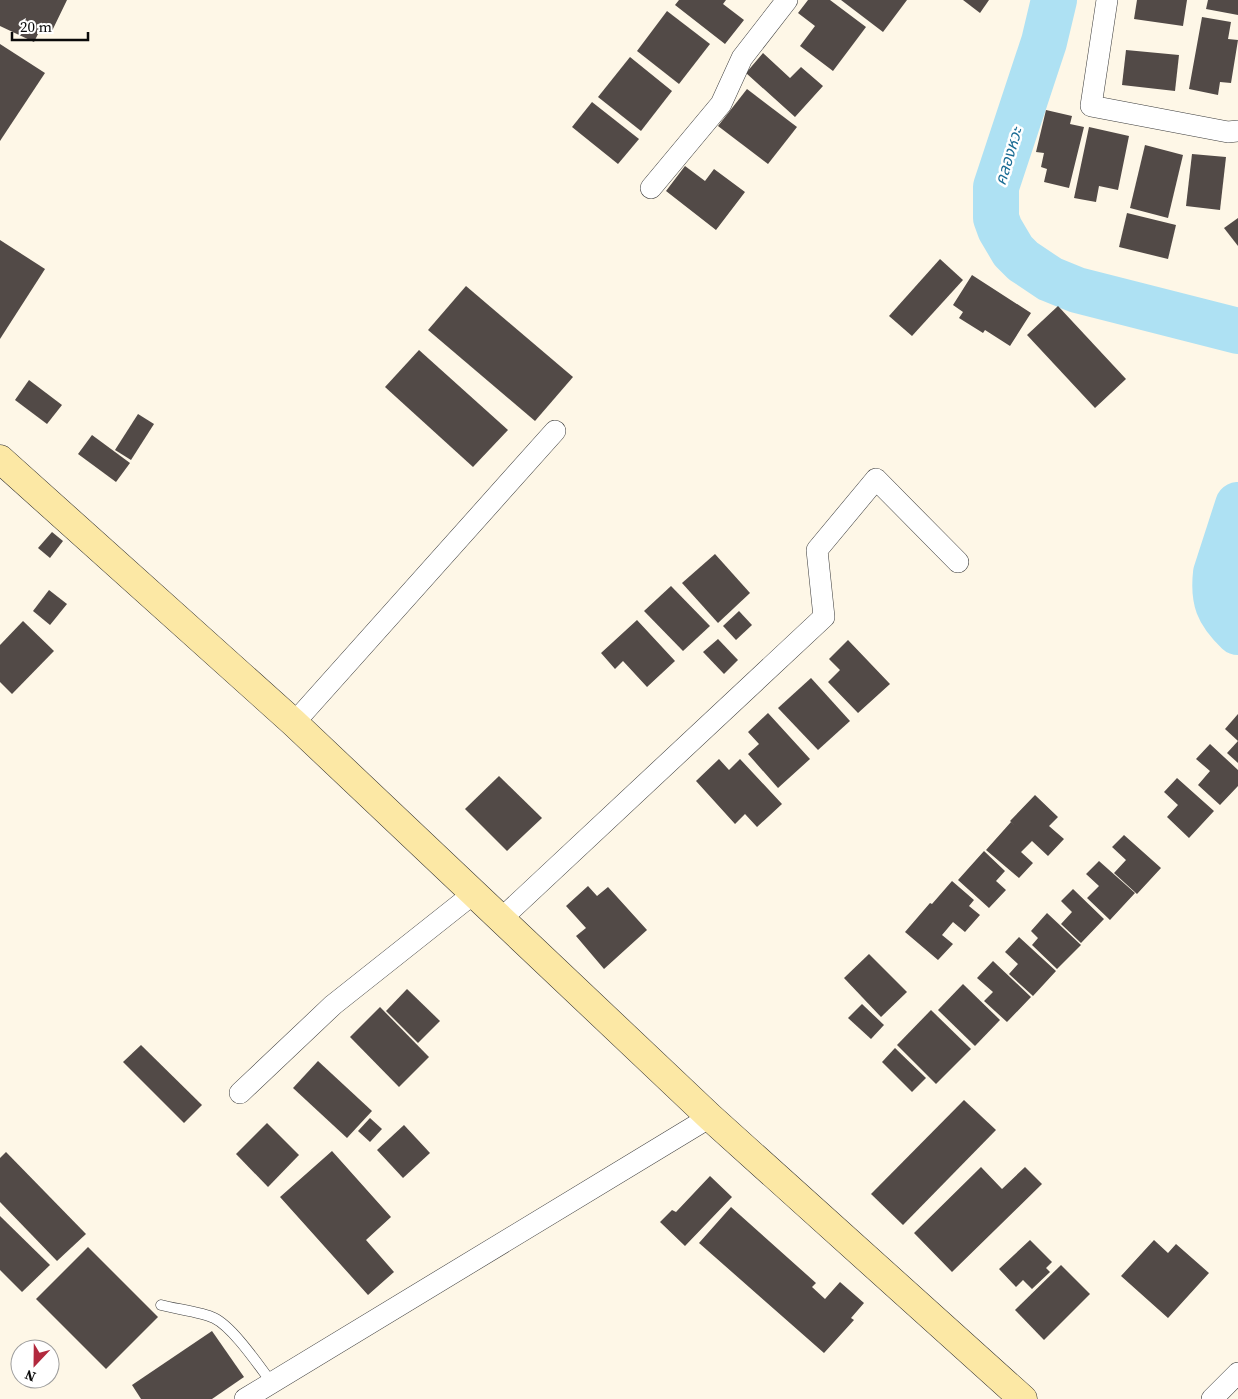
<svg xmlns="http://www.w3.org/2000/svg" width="1238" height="1399" viewBox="0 0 1238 1399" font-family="'Source Serif 4','Noto Sans Thai',serif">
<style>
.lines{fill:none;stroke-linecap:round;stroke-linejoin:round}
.river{stroke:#aee1f3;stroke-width:46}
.building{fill:#524a47}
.lane-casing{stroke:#3d3d3d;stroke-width:11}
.street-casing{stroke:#3d3d3d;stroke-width:22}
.secondary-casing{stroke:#2c2c2c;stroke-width:29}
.lane{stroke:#fff;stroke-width:10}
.street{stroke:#fff;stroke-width:21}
.secondary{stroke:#fce8a5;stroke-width:28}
.labels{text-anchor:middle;stroke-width:5;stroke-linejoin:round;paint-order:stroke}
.water-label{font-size:16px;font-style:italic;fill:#1a6c94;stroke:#fff}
</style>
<rect width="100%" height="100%" fill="#fef7e7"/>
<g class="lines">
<g class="river">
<path d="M1054 0 1044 42 996 187V218L1000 229 1013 251 1023 261 1050 279 1077 290 1238 331"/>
<path d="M1238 505 1216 573C1213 600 1218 613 1238 632"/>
</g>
</g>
<g class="building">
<path d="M0 0H67L51 33 41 28 34 42 0 26Z"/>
<path d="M679 0H726L723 4 744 20 725 44 675 5Z"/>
<path d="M808 0H830L866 27 833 71 800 46 815 26 798 13Z"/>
<path d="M841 0H907L883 32Z"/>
<path d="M963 0H989L980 13Z"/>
<path d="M1137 0H1187L1183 26 1134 19Z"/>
<path d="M1208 0H1238V15L1206 9Z"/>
<path d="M667 11 710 44 679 84 637 51Z"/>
<path d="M1202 17 1231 22 1228 39 1238 40 1231 83 1220 82 1218 95 1189 89Z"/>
<path d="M0 44 45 73 0 141Z"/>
<path d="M1126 50 1179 55 1175 91 1122 85Z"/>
<path d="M763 53 790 78 801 67 823 86 795 117 746 73Z"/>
<path d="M630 57 672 91 641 131 598 97Z"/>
<path d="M747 89 797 127 768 164 718 126Z"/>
<path d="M592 102 639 139 618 164 572 127Z"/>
<path d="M1046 110 1072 116 1070 124 1084 127 1069 188 1044 182 1047 169 1041 167 1044 153 1036 152Z"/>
<path d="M1089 127 1129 136 1118 190 1099 186 1096 202 1074 198Z"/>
<path d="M1145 145 1183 155 1168 218 1130 208Z"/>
<path d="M1192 154 1226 157 1220 210 1186 206Z"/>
<path d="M685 166 705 181 714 169 745 192 716 230 666 191Z"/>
<path d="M1127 213 1176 225 1168 259 1119 247Z"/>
<path d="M1238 218V246L1224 228Z"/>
<path d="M0 240 45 269 0 339Z"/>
<path d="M940 259 963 280 912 336 889 316Z"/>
<path d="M972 275 1031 313 1010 346 985 330 983 333 959 318 963 312 953 305Z"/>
<path d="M466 286 573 377 535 421 428 330Z"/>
<path d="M1058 306 1126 379 1095 408 1027 335Z"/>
<path d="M419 350 508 430 473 467 385 387Z"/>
<path d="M29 380 62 405 47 424 15 400Z"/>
<path d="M138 414 154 424 131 460 115 450Z"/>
<path d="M92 435 130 463 116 482 78 454Z"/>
<path d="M52 532 63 541 50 558 38 548Z"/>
<path d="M715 554 750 593 718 623 682 583Z"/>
<path d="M671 586 710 626 683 651 644 611Z"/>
<path d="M49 590 67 604 50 625 33 611Z"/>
<path d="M739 611 752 625 736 640 723 626Z"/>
<path d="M637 620 675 661 647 687 623 661 615 669 601 653Z"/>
<path d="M23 621 54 651 12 694 0 682V645Z"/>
<path d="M718 639 738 660 724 674 703 652Z"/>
<path d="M848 640 890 684 858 713 828 682 840 670 829 659Z"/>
<path d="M811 678 850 721 818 750 778 708Z"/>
<path d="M768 713 810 759 778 788 748 754 759 744 748 732Z"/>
<path d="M1238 714V741L1225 729Z"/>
<path d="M1238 741V763L1227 753Z"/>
<path d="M1210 744 1238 770V786L1220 805 1198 785 1210 771 1196 759Z"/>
<path d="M719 759 729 770 740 759 782 804 757 827 745 814 735 824 696 781Z"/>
<path d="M499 776 542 818 507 851 465 809Z"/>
<path d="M1177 778 1214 811 1189 838 1167 817 1178 805 1164 792Z"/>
<path d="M1035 795 1058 817 1049 826 1064 839 1048 856 1032 841 1021 852 1033 863 1019 878 986 850 1011 822 1020 830 1010 821Z"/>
<path d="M1124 835 1161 868 1137 894 1114 873 1126 860 1112 847Z"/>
<path d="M984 851 1005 871 996 881 1006 890 989 908 958 880Z"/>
<path d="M1099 861 1135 893 1110 920 1087 898 1099 886 1086 874Z"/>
<path d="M952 881 974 900 969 906 980 915 965 932 953 922 942 935 953 944 938 960 905 932 930 903 932 904Z"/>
<path d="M588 886 597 896 608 887 647 930 604 969 576 936 586 928 566 906Z"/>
<path d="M1073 889 1104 919 1081 943 1061 924 1072 912 1061 901Z"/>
<path d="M1047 913 1081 945 1057 969 1032 945 1038 938 1031 931Z"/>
<path d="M1019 937 1056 971 1033 996 1009 974 1018 964 1005 952Z"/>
<path d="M869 954 907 992 881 1017 844 978Z"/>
<path d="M993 961 1031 997 1007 1022 984 1001 993 992 977 978Z"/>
<path d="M963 984 1000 1020 975 1046 938 1010Z"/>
<path d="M407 989 440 1021 418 1043 386 1011Z"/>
<path d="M862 1004 884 1025 871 1039 848 1018Z"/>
<path d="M380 1007 429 1057 399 1087 350 1037Z"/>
<path d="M931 1010 971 1049 936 1084 897 1045Z"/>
<path d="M141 1045 202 1105 184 1123 123 1062Z"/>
<path d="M895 1048 926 1078 912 1092 882 1062Z"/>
<path d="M318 1061 372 1111 347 1138 293 1088Z"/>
<path d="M964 1100 996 1130 903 1225 871 1194Z"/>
<path d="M370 1118 382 1129 370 1142 358 1131Z"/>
<path d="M267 1123 299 1155 268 1187 236 1154Z"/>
<path d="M404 1125 430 1153 403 1178 377 1150Z"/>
<path d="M332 1151 391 1217 366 1240 394 1272 368 1295 280 1197Z"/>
<path d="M6 1152 86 1234 57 1261 0 1202V1158Z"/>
<path d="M981 1167 1002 1189 1025 1167 1042 1184 952 1272 914 1233Z"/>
<path d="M710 1176 732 1197 685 1246 660 1222 672 1210 676 1212Z"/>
<path d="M731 1207 816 1283 812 1287 825 1299 840 1282 864 1303 851 1318 854 1320 824 1353 699 1243Z"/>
<path d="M0 1216 50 1265 22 1292 0 1270Z"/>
<path d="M1030 1240 1052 1262 1046 1268 1050 1272 1032 1289 1023 1280 1016 1287 999 1269Z"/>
<path d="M1154 1240 1168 1253 1176 1244 1209 1273 1168 1318 1121 1276Z"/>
<path d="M88 1247 158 1317 106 1369 36 1299Z"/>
<path d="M1061 1265 1090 1294 1044 1340 1015 1310Z"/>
<path d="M212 1331 244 1377 212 1399H141L132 1385Z"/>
</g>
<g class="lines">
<defs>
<path id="lane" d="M161 1305C175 1309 202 1312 214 1318 233 1327 259 1366 272 1383"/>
<g id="street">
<path d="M1107 0 1091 106 1228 132 1238 131"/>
<path d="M651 188 721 104 742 58 787 0"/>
<path d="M294 723 555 431"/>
<path d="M501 919 824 617 817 550 876 479 958 562"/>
<path d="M240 1093 333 1005 473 894"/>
<path d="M245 1399 710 1117"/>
<path d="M1212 1399 1238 1373"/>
</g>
<path id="secondary" d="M0 459 294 723 710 1117 1023 1399"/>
</defs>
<use href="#lane" class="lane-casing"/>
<use href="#street" class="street-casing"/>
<use href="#secondary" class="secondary-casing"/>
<use href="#lane" class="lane"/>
<use href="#street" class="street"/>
<use href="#secondary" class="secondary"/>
</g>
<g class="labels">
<g class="water-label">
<text transform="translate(1008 156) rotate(-73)" y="6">คลองหวะ</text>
</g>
</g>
<g transform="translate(35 1364) rotate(202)"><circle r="24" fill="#ffffff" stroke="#9d9d9d"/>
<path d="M0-4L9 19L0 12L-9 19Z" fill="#b2293e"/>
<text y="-8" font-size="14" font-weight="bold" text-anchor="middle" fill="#0a0a0a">N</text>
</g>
<path d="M12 32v8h76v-8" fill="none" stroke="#0a0a0a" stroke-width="2.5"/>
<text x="20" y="32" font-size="15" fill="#0a0a0a" stroke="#ffffff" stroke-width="4" paint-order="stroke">20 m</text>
</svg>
